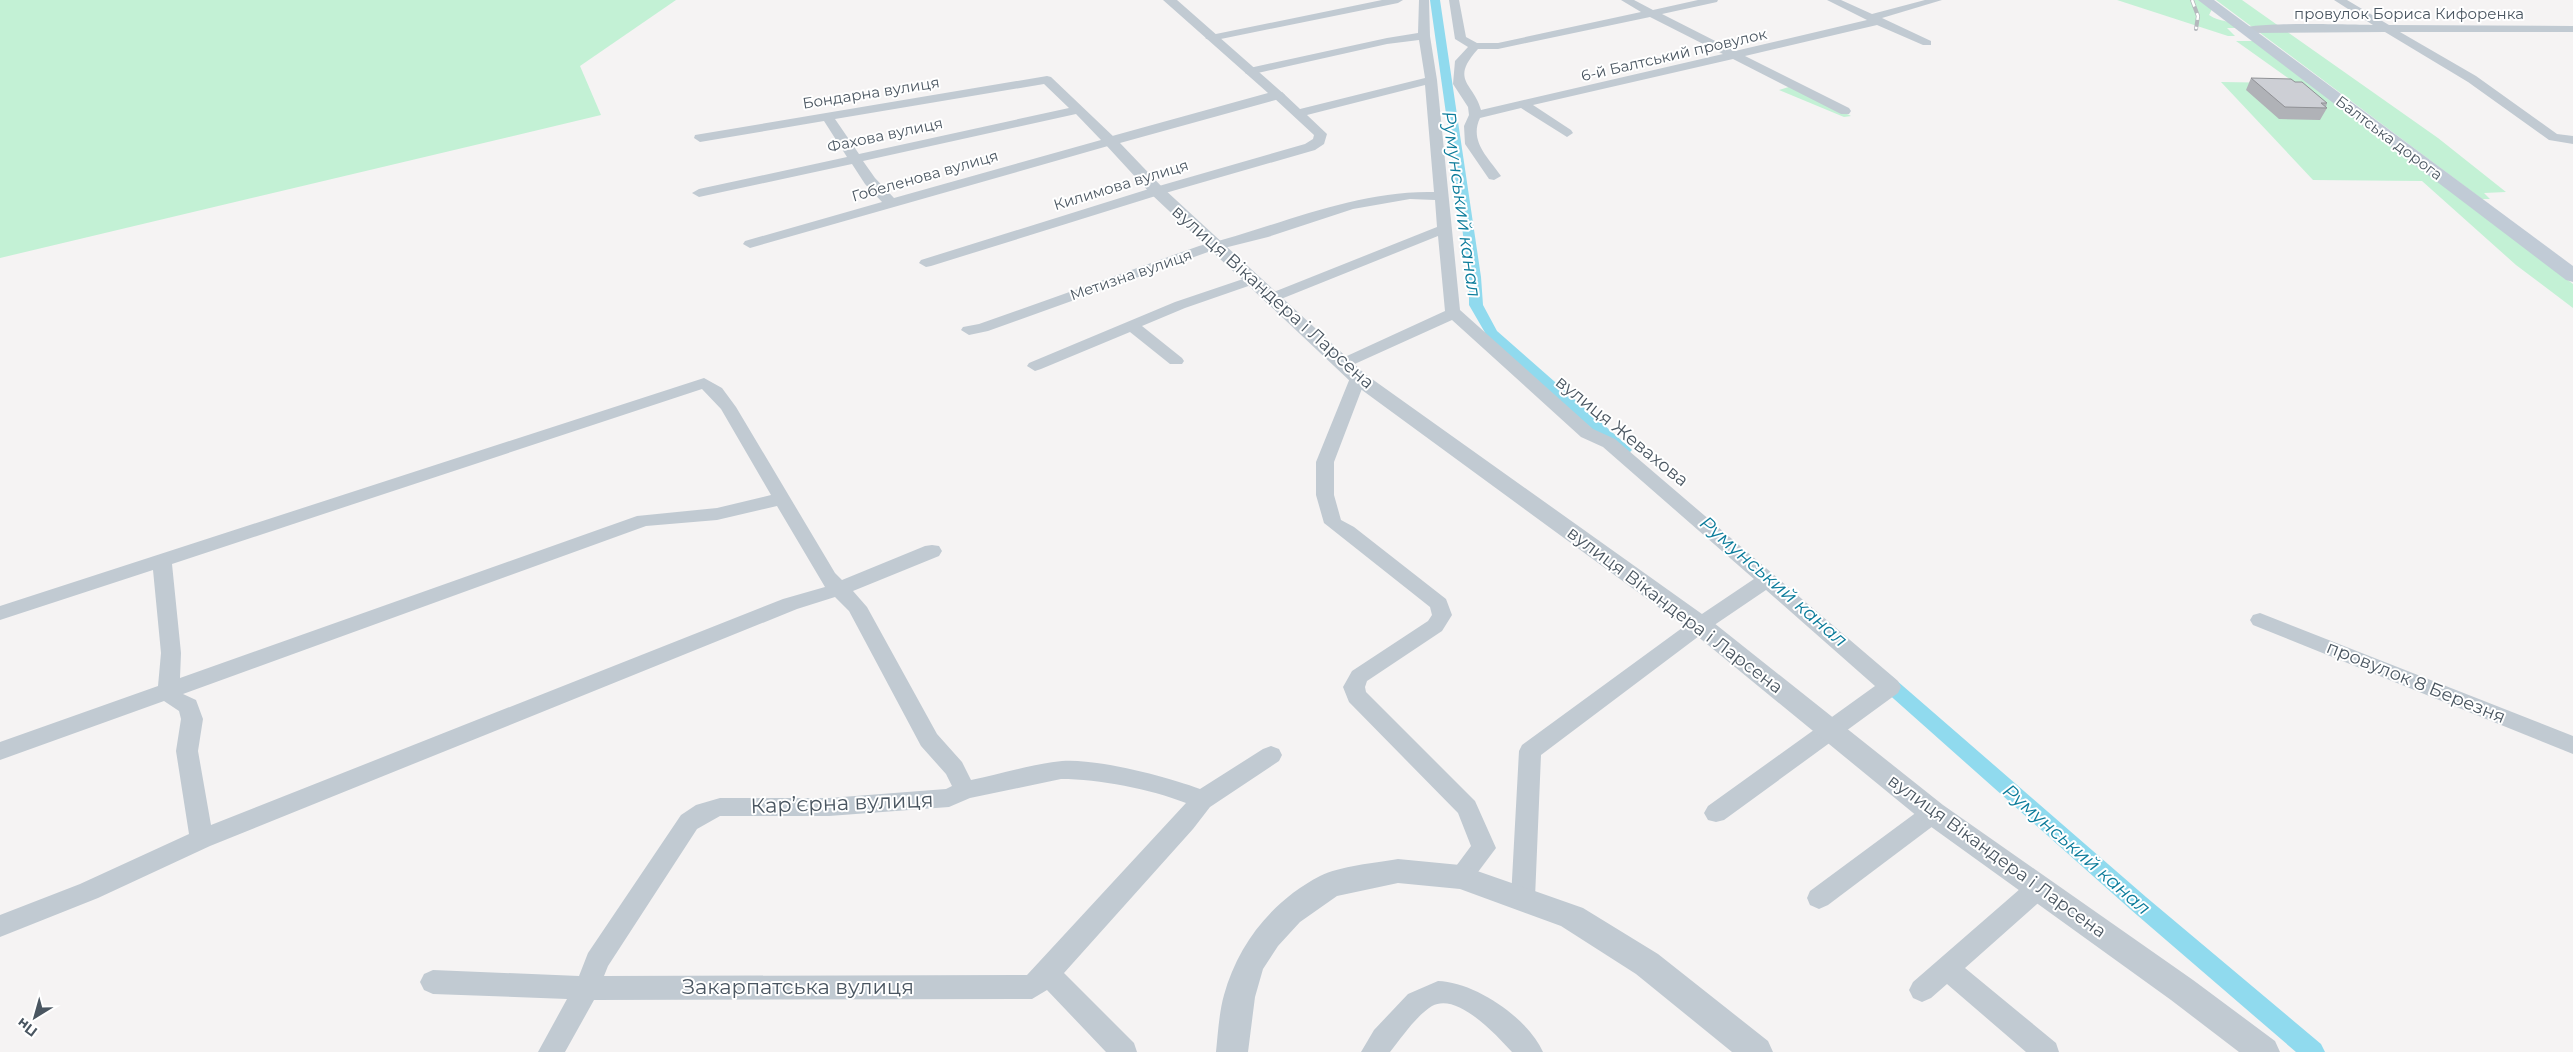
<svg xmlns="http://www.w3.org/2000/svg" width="2573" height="1052" viewBox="0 0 2573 1052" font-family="Montserrat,sans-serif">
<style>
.green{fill:#c3f1d5}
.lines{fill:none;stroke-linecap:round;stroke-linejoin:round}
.canal{fill:#90daee;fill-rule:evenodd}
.minor{fill:#c1cad2;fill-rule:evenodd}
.tertiary{fill:#c1cad2;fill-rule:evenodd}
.secondary{fill:#c1cbd6;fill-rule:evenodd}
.rail-casing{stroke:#b5b8bd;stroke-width:4}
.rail{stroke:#fff;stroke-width:2.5;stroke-dasharray:7;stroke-linecap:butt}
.wall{fill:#b0b2b7}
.building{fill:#cdcfd5;stroke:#909195}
.labels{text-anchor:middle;stroke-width:4;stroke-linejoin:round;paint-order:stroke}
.far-street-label{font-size:15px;fill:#4a5661;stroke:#fff}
.street-label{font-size:18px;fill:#4a5661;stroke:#fff}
.water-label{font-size:19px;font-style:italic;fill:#0c7c9b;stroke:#fff}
.near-street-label{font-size:21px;fill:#4a5661;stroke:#fff}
</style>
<rect width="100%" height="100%" fill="#f5f3f3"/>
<g class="green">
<path d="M0 0H676L580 66 601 115 0 258Z"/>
<path d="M2117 0H2200L2212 9 2209 15C2221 23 2226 18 2240 28H2227L2235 36H2228Z"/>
<path d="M2216 0H2242L2438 138 2506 192 2484 193 2490 199H2482Z"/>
<path d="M2236 41H2256L2573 284V308L2516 265 2422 181 2313 180 2221 82 2295 83Z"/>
<path d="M1792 86 1851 116 1844 117 1779 90Z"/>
</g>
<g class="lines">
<g class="canal">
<path d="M1430 0H1440L1481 277 1483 305 1497 331 1629 447 1632 450 1629 453H1619L1487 336 1469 305V277Z"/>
<path d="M1882 671 1888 673 2146 897 2321 1044 2325 1052H2296L2130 909 1876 683 1873 678 1876 673Z"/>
</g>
<g class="minor">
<path d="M1382 0H1403L1398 3 1211 41 1205 38 1211 35Z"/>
<path d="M1419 0H1429L1430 36 1437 80 1460 310 1593 429 1615 439 1898 681 1901 687 1898 693 1724 820 1716 822 1708 820 1704 813 1708 806 1875 686 1766 590 1707 630 1541 755 1535 898 1532 905 1523 909 1514 905 1511 898 1519 751 1522 745 1693 620 1754 579 1603 447 1581 437 1452 320 1348 367H1336L1334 364 1336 361 1445 311 1438 236 1276 301H1266L1263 298 1266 295 1437 227 1435 200 1410 199 1353 209 1268 237 1208 252 988 331 969 335 961 330 963 327 979 324 1199 246C1277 227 1353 190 1434 192L1425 85 1307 115 1327 134 1324 144 1315 150 1162 194 931 266 926 267 919 263 921 260 1152 188 1305 144 1313 139 1314 135 1274 98V92H1282L1300 109 1425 78 1419 40 1387 44 1249 75 1245 73V69L1387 38 1418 33Z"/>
<path d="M1449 0H1459L1466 37 1477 43H1498L1641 12 1621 0H1634L1653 10 1698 0H1718L1717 2 1662 14 1735 51 1867 20 1827 0H1841L1872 14 1925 0H1942L1882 18 1931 41V45H1923L1877 25 1745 56 1849 108 1851 111 1849 114H1841L1733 59 1533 105 1571 130 1573 133 1567 137 1521 108 1480 118C1469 141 1488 157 1501 176L1494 180 1489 179 1465 144 1464 126 1469 115 1468 107 1453 84 1455 61 1468 47 1455 39ZM1650 17 1723 54 1481 110C1474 83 1449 81 1478 49H1498Z"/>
<path d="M2334 0H2347L2389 25 2573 26V32H2400L2476 76 2557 134 2573 136V144L2549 140 2468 82 2385 32 2244 33 2238 30C2248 21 2353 25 2373 25Z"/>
<path d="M1047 76 1051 77 1115 138 1116 141 1115 144 750 248 743 244 745 241 882 202 865 184 852 164 699 197 692 193 699 189 847 157 824 121 700 142 694 138 695 135ZM1044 84 1069 108 859 154 835 119ZM1076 114 1101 140 894 198 875 178 863 161Z"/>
<path d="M1252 276 1259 280 1257 283 1185 308 1142 326 1182 358 1184 361 1182 364H1170L1130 332 1041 369 1035 371 1027 366 1029 363 1175 302Z"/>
<path d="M1358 373 1366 378 1334 462V495L1341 520 1354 527 1446 599 1452 615 1442 631 1367 681 1365 687 1366 692 1475 801 1496 848 1469 884 1460 887 1451 884 1448 877 1471 846 1458 813 1349 702 1343 687 1352 671 1428 621 1432 615 1430 607 1324 523 1316 495V462L1350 378Z"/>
<path d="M704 378 722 388 736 407 835 573 842 580 925 546 932 545 939 546 942 551 939 556 853 591 867 607 937 734 962 762 971 780C1001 774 1032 764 1062 761 1096 758 1168 777 1200 789L1263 749 1271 746 1279 749 1282 755 1279 761 1210 807 1193 829 1064 973 1134 1043 1137 1052H1106L1047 990 1032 999 594 1000 565 1052H538L567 999 433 994 424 990 420 982 424 974 433 970 579 976 588 953 681 815 696 805 720 798H829L946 789 952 786 946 774 921 746 849 611 835 597 797 609 210 846 98 898 0 937V915L80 884 189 834 176 751 181 719 179 711 164 701 0 760V742L158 686 161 653 153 570 0 620V606ZM702 389 721 409 771 495 717 508 637 516 180 678 181 653 172 564ZM777 506 825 587 783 599 211 825 198 751 203 719 196 700 183 694 646 526 717 520ZM1061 779C1099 779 1150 789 1186 803L1027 975 604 976 608 966 697 829 720 816H829L949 807 970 798Z"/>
<path d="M2260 613 2573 736V754L2253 625 2250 620 2253 615Z"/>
<path d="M1933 804 1941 806 1945 813 1941 820 1828 905 1819 909 1810 905 1807 898 1810 891 1925 806Z"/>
<path d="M2037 879 2046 882 2049 889 2046 896 1965 968 2056 1043 2059 1052H2026L1947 984 1931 998 1922 1002 1913 998 1909 990 1913 982 2028 882Z"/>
<path d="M1438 981C1475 982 1528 1018 1543 1052H1512C1497 1036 1458 992 1432 1006 1416 1016 1402 1037 1390 1052H1361L1374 1030 1408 994Z"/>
</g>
<g class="tertiary">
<path d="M1163 0H1177L1285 95 1283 98 1120 143 1163 188 1365 374 1709 619 1943 805 2193 980 2275 1041 2280 1052H2239L2171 1000 1923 821 1691 631 1351 382 1151 194 1105 144 1102 141 1105 138 1268 93Z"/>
<path d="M1398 859 1460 865 1583 908 1658 954 1768 1041 1773 1052H1732L1636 974 1561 926 1460 889 1398 883 1337 896 1300 922 1278 946 1263 969 1255 997 1248 1052H1216C1218 1033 1219 1013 1224 995 1238 944 1272 901 1320 876 1340 866 1375 863 1398 859Z"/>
</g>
<path class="secondary" d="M2198 0H2214L2573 266V282L2566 280Z"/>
<defs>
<path id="rail" d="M2192 0 2198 16 2196 29"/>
</defs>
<use href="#rail" class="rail-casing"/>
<use href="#rail" class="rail"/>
</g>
<path class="wall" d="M2251 78 2295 82 2327 103 2326 107 2327 108 2320 120 2279 119 2246 90Z"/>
<path class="building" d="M2251 78 2291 79 2295 82H2302L2327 103H2321L2327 108 2285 107Z"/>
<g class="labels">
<g class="far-street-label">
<text x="2409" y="19">провулок Бориса Кифоренка</text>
<text transform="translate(1674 55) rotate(-13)" y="5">6-й Балтський провулок</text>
<text transform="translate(871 93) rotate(-9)" y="5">Бондарна вулиця</text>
<text transform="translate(885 135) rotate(-12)" y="5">Фахова вулиця</text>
<text transform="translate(2389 138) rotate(37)" y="5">Балтська дорога</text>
<text transform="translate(925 176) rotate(-16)" y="5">Гобеленова вулиця</text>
<text transform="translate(1121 185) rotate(-17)" y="5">Килимова вулиця</text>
<text transform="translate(1131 275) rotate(-19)" y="5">Метизна вулиця</text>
</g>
<g class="street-label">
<text transform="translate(1273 297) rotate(42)" y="6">вулиця Вікандера і Ларсена</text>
<text transform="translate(1622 431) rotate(39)" y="6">вулиця Жевахова</text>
<text transform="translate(1675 610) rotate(37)" y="6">вулиця Вікандера і Ларсена</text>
<text transform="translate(2416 682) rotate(22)" y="6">провулок 8 Березня</text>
<text transform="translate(1997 856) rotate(36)" y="6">вулиця Вікандера і Ларсена</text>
</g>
<g class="water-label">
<text transform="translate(1462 204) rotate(82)" y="7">Румунський канал</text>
<text transform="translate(1774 581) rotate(41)" y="7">Румунський канал</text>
<text transform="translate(2077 849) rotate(41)" y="7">Румунський канал</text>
</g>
<g class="near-street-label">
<text transform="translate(842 803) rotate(-2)" y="7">Карʼєрна вулиця</text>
<text x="798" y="994">Закарпатська вулиця</text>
</g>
</g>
<g transform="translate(35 1017) rotate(217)" stroke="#ffffff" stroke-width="4" paint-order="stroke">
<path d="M0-4L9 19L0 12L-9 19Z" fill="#4a5661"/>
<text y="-8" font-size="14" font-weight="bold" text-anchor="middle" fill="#4a5661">Пн</text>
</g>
</svg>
